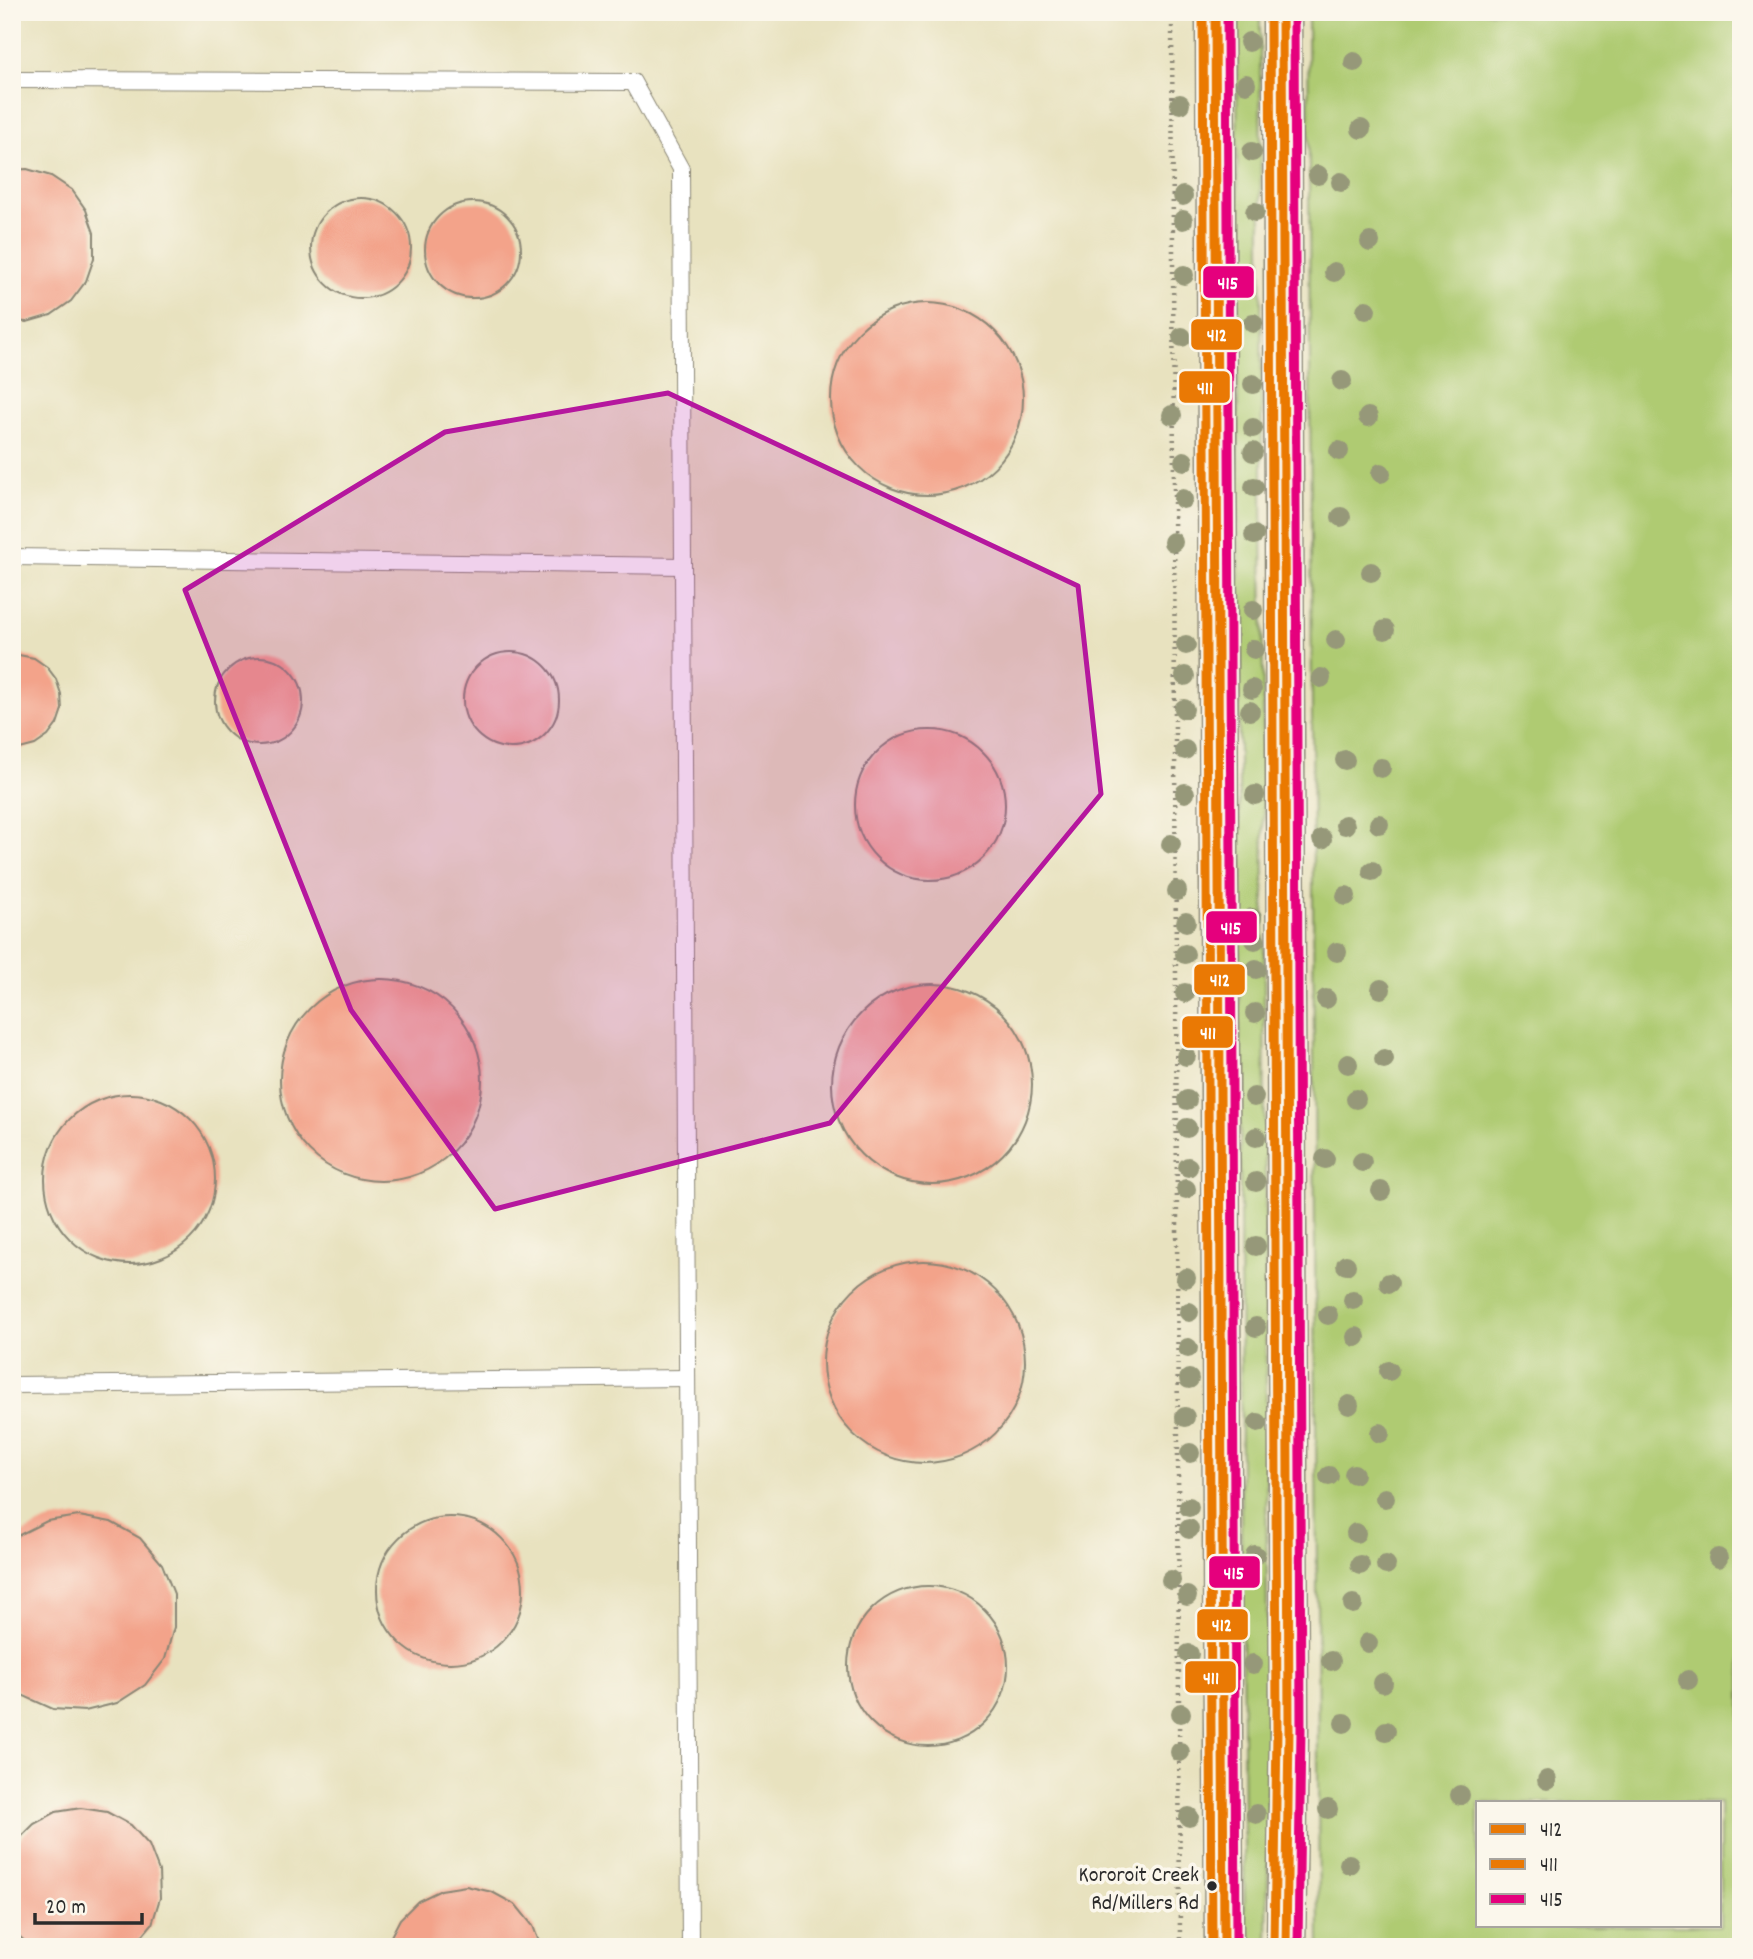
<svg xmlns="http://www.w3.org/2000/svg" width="1753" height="1959" viewBox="0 0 1753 1959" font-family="Dekko,sans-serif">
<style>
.green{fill:#afcb72;stroke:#6d7b4e;stroke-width:2;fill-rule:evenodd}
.building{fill:#f3a38a}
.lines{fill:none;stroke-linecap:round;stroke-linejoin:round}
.service-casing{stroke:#8a8675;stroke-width:18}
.secondary-casing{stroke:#8a8675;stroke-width:41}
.path{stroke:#8a8675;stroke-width:4.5;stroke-dasharray:2 5;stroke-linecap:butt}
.service{stroke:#fff;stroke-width:16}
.secondary{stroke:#fff;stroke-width:38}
.bus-1-casing{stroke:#fbf7ec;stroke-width:14}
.bus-2-casing{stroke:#fbf7ec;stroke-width:14}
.bus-3-casing{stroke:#fbf7ec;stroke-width:14}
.bus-1{stroke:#ea7904;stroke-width:9}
.bus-2{stroke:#ea7904;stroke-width:9}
.bus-3{stroke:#e5007d;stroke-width:9}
.tree{fill:#969879}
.marked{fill:#b5179e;fill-opacity:0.2;stroke:#b5179e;stroke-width:5;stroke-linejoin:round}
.bus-dot{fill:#2b2b2b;stroke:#fbf7ec;stroke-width:2.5}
.labels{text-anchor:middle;stroke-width:7;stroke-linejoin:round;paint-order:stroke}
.bus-label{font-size:22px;fill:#2b2b2b;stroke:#fbf7ec;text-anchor:end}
.line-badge{stroke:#fbf7ec;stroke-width:2.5}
.badge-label{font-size:19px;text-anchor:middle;font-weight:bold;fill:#fff}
</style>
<rect width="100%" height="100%" fill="#fbf7ec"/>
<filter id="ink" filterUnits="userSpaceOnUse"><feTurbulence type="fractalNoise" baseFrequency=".0143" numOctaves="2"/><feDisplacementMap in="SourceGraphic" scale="14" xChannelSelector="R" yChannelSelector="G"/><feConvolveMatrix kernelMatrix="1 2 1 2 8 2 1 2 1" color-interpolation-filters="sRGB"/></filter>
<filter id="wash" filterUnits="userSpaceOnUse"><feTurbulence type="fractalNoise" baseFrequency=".00686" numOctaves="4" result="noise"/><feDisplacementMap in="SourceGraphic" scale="28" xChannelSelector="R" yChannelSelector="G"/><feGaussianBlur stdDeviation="1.57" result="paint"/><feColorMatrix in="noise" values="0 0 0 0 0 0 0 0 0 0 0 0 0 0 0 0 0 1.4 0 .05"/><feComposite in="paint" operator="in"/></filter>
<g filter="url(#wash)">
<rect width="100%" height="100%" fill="#e8e2bf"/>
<g class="green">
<path d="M1237 12H1260L1268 1869 1267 1947H1245L1241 1525Z"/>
<path d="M1308 12H1741V1947H1319ZM1478 1803H1720V1926H1478Z"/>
</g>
<g id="blocks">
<g class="building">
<path d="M27 169 51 176 72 190 86 210 94 233V258L86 281 71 301 51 315 27 322 12 321V170Z"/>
<circle cx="361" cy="248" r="50"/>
<circle cx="473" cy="250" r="48"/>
<circle cx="927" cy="399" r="96"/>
<circle cx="511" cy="700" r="48"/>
<path d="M12 655H19L34 658 47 667 56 679 61 694 62 709 57 724 48 736 35 745 20 749H12Z"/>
<circle cx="259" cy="701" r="44"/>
<circle cx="930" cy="805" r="75"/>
<circle cx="381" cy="1080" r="101"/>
<circle cx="932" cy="1084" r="100"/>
<circle cx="130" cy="1179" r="85"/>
<circle cx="924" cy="1362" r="101"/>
<path d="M79 1516 111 1522 140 1538 162 1564 174 1594V1627L165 1659 145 1685 117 1703 85 1711 53 1709 24 1696 12 1686V1542L19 1535 47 1521Z"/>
<circle cx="450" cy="1590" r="73"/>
<circle cx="928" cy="1666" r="80"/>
<path d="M81 1808 107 1812 131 1825 149 1845 159 1871 160 1898 152 1924 133 1947H31L19 1936 12 1924V1850L16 1842 34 1824 56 1812Z"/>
<path d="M466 1886 492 1892 516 1905 533 1926 541 1947H388V1942L400 1919 418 1901 441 1890Z"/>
</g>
</g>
</g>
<g filter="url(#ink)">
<use href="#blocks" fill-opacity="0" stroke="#8a8675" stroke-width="2"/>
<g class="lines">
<defs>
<g id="service">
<path d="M12 80 633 82 681 169 690 1947"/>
<path d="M12 557 683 566"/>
<path d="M12 1385 687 1378"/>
</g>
<g id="secondary">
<path d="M1215 12 1224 1947"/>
<path d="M1282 12 1289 1729 1286 1947"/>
</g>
</defs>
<use href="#service" class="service-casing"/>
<use href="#secondary" class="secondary-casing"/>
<path class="path" d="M1172 12 1180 1947"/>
<use href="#service" class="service"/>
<use href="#secondary" class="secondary"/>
<defs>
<g id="bus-1">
<path d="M1215 12 1224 1947"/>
<path d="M1282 12 1289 1729 1286 1947"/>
</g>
<g id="bus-2">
<path d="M1203 12 1212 1947"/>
<path d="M1270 12 1277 1729 1274 1947"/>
</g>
<g id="bus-3">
<path d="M1227 12 1236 1947"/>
<path d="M1294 12 1301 1729 1298 1947"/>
</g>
</defs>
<use href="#bus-1" class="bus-1-casing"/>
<use href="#bus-2" class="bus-2-casing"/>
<use href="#bus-3" class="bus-3-casing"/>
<use href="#bus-1" class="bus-1"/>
<use href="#bus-2" class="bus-2"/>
<use href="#bus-3" class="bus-3"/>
</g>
<g class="tree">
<circle cx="1249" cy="42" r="10"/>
<circle cx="1354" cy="62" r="10"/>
<circle cx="1246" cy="84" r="10"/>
<circle cx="1180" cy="104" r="10"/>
<circle cx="1361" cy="129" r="10"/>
<circle cx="1252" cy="152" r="10"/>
<circle cx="1318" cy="175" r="10"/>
<circle cx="1341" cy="182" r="10"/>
<circle cx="1183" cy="196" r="10"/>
<circle cx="1255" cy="212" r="10"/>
<circle cx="1183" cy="220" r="10"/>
<circle cx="1370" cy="242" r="10"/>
<circle cx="1334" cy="272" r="10"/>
<circle cx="1184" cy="275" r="10"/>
<circle cx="1366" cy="310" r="10"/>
<circle cx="1253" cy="323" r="10"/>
<circle cx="1182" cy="337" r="10"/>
<circle cx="1342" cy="381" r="10"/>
<circle cx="1253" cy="384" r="10"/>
<circle cx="1172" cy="415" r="10"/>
<circle cx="1368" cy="417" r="10"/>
<circle cx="1253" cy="428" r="10"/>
<circle cx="1339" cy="451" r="10"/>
<circle cx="1253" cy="452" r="10"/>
<circle cx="1184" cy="461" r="10"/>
<circle cx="1381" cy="473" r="10"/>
<circle cx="1254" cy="487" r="10"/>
<circle cx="1183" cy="499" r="10"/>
<circle cx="1341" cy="517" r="10"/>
<circle cx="1254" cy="535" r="10"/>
<circle cx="1173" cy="542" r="10"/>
<circle cx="1371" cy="572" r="10"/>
<circle cx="1253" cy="610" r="10"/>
<circle cx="1385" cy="630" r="10"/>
<circle cx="1336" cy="640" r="10"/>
<circle cx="1186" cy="645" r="10"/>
<circle cx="1254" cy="649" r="10"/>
<circle cx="1185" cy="676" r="10"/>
<circle cx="1321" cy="678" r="10"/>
<circle cx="1252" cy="689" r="10"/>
<circle cx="1184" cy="709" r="10"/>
<circle cx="1250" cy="711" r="10"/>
<circle cx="1185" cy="750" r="10"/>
<circle cx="1345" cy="760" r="10"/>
<circle cx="1381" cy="768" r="10"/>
<circle cx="1185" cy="793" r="10"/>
<circle cx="1255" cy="795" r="10"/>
<circle cx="1379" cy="824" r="10"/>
<circle cx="1345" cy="825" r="10"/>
<circle cx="1322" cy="839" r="10"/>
<circle cx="1171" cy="844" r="10"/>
<circle cx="1372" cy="871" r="10"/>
<circle cx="1177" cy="891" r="10"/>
<circle cx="1346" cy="896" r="10"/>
<circle cx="1252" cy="918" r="10"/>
<circle cx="1186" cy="922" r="10"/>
<circle cx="1255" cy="940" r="10"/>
<circle cx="1337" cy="952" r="10"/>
<circle cx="1185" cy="954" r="10"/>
<circle cx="1256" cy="969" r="10"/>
<circle cx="1381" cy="989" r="10"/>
<circle cx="1185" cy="993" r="10"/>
<circle cx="1326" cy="999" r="10"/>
<circle cx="1255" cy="1013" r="10"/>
<circle cx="1186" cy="1056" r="10"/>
<circle cx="1384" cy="1059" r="10"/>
<circle cx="1348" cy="1064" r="10"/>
<circle cx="1254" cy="1097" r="10"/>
<circle cx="1356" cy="1099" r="10"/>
<circle cx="1187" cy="1100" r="10"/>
<circle cx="1187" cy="1128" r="10"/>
<circle cx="1256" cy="1137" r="10"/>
<circle cx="1325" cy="1159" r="10"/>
<circle cx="1362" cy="1162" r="10"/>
<circle cx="1188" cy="1167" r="10"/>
<circle cx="1256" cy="1182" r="10"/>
<circle cx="1186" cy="1189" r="10"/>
<circle cx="1381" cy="1191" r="10"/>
<circle cx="1256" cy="1246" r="10"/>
<circle cx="1346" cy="1265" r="10"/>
<circle cx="1186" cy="1278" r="10"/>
<circle cx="1389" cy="1283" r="10"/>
<circle cx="1353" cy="1300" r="10"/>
<circle cx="1189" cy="1312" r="10"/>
<circle cx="1328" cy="1315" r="10"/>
<circle cx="1256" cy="1327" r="10"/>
<circle cx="1356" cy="1337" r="10"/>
<circle cx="1188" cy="1348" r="10"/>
<circle cx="1389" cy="1371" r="10"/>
<circle cx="1189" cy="1379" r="10"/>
<circle cx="1349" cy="1405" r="10"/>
<circle cx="1185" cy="1417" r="10"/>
<circle cx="1258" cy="1423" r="10"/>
<circle cx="1380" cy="1433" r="10"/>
<circle cx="1190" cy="1453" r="10"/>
<circle cx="1354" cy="1474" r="10"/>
<circle cx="1329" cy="1476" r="10"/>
<circle cx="1385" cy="1498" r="10"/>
<circle cx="1189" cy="1507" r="10"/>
<circle cx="1189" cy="1529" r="10"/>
<circle cx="1356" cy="1533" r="10"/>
<circle cx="1255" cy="1555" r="10"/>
<circle cx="1718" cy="1558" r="10"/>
<circle cx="1360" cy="1565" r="10"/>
<circle cx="1386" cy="1565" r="10"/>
<circle cx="1171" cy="1580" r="10"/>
<circle cx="1187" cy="1596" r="10"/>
<circle cx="1353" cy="1604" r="10"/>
<circle cx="1368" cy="1643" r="10"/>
<circle cx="1189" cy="1654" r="10"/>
<circle cx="1331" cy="1661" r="10"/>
<circle cx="1253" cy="1664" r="10"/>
<circle cx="1688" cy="1680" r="10"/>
<circle cx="1383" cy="1683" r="10"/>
<circle cx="1181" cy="1713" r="10"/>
<circle cx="1344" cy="1723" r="10"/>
<circle cx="1386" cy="1731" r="10"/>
<circle cx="1180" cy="1752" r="10"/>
<circle cx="1547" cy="1780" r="10"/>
<circle cx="1460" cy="1795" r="10"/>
<circle cx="1328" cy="1809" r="10"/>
<circle cx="1256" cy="1814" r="10"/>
<circle cx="1189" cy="1817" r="10"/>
<circle cx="1349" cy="1864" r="10"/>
</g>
</g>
<path class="marked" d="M668 393 1078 586 1101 794 830 1123 495 1209 351 1010 185 590 445 432Z"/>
<circle class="bus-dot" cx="1212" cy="1886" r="6"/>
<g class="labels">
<g class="bus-label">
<text x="1199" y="1881">Kororoit Creek<tspan x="1199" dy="28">Rd/Millers Rd</tspan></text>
</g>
</g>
<g class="line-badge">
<rect x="1202" y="265" width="53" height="34" rx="7" fill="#e5007d"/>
<rect x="1190" y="318" width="53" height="33" rx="7" fill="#ea7904"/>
<rect x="1178" y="370" width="53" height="34" rx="7" fill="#ea7904"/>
<rect x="1205" y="910" width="53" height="34" rx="7" fill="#e5007d"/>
<rect x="1193" y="963" width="53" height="33" rx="7" fill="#ea7904"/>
<rect x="1181" y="1015" width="53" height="34" rx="7" fill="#ea7904"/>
<rect x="1208" y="1555" width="53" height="34" rx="7" fill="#e5007d"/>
<rect x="1196" y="1608" width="53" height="33" rx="7" fill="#ea7904"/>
<rect x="1184" y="1660" width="53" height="34" rx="7" fill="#ea7904"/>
</g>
<g class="badge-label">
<text x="1228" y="289">415</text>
<text x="1217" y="341">412</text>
<text x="1205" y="394">411</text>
<text x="1231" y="934">415</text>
<text x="1220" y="986">412</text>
<text x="1208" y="1039">411</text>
<text x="1234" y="1579">415</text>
<text x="1222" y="1631">412</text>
<text x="1211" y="1684">411</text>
</g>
<rect width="1753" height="1959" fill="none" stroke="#fbf7ec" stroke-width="42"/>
<rect x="1476" y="1801" width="245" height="126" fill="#fbf7ec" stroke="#a8a59f" stroke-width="2"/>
<rect x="1490" y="1824" width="35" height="10" fill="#ea7904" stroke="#a8a59f" stroke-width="2"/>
<text x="1540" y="1836" font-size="21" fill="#2b2b2b">412</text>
<rect x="1490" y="1859" width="35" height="10" fill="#ea7904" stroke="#a8a59f" stroke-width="2"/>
<text x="1540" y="1871" font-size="21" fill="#2b2b2b">411</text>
<rect x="1490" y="1894" width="35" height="10" fill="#e5007d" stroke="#a8a59f" stroke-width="2"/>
<text x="1540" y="1906" font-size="21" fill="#2b2b2b">415</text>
<path d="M35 1913v10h107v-10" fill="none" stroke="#2b2b2b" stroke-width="3.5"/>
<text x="46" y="1913" font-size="21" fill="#2b2b2b" stroke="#fbf7ec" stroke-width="5" paint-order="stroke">20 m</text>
</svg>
